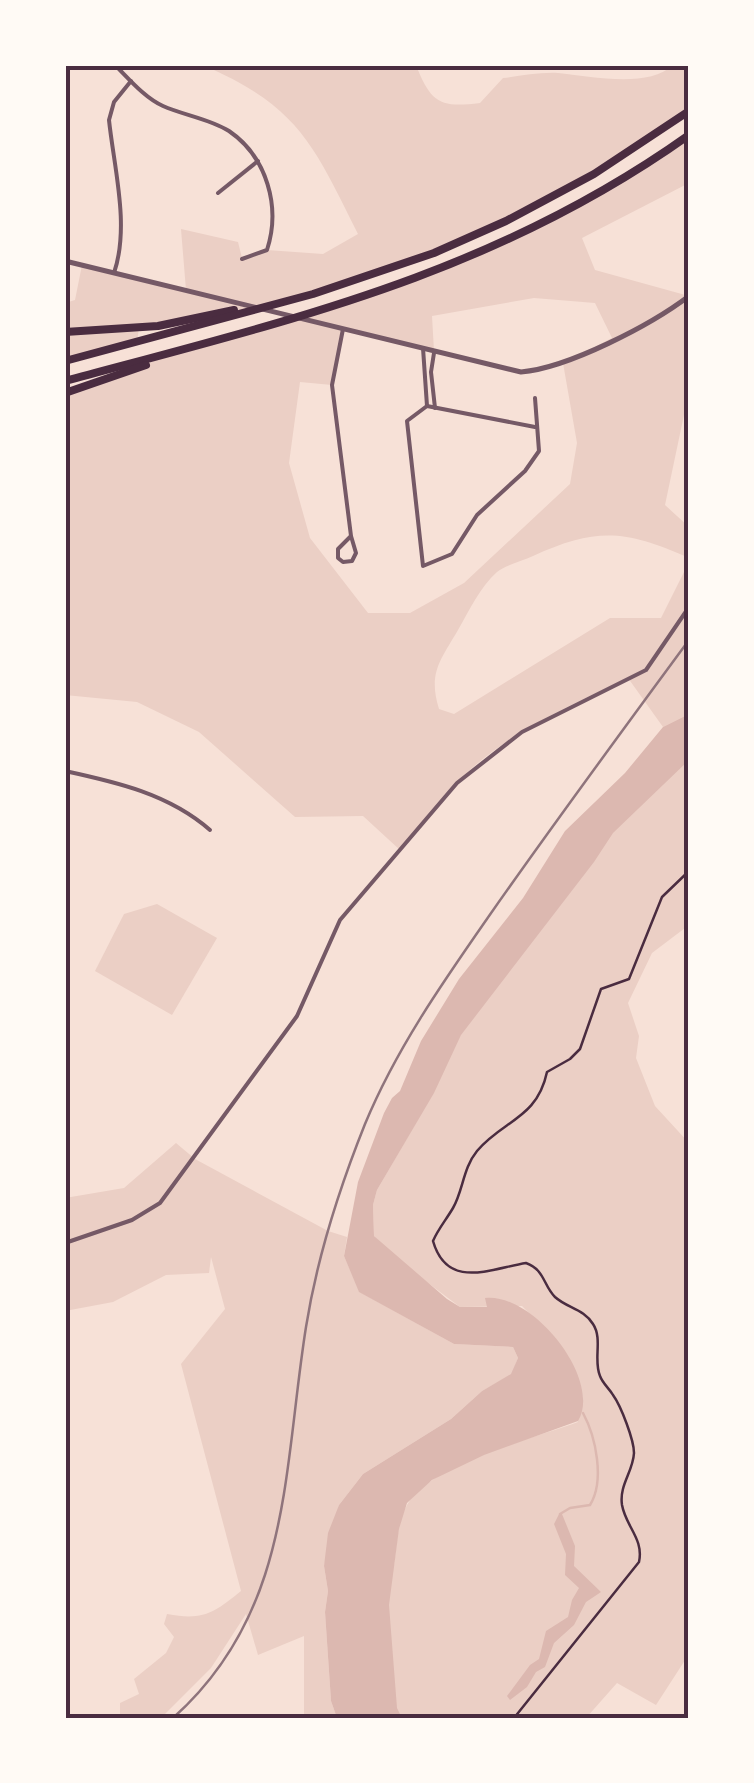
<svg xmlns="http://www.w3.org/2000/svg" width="754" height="1783" viewBox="0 0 754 1783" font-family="Ubuntu,sans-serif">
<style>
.green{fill:#ebcfc5;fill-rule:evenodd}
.water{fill:#dcb8b0}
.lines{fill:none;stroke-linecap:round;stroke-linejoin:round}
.stream{stroke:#dcb8b0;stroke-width:2.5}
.path{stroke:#4a2c40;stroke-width:2.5}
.minor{stroke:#755966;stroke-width:4}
.tertiary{stroke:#755966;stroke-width:5}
.motorway{stroke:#4a2c40;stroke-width:8}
.rail{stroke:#8f747c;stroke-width:2.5}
.neatline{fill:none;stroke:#4a2c40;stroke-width:4}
</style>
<rect width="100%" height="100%" fill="#f7e1d7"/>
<g class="green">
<path d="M203 65H416C431 103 440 108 480 103L503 78C521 76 540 72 558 73 590 76 648 89 673 65H689V111L594 174 434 253 268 305 139 328 137 342 65 361V303L75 300 82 265 186 290 181 229 238 242 242 258 267 250 323 254 358 234C313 144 299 107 203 65Z"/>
<path d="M689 135V183L582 238 595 270 689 296 684 300 689 311V391L665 505 689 527V558C626 530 597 527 533 556 522 561 506 565 497 572 480 587 469 611 458 630 440 661 428 673 439 709L454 714 610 618H661L689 562V714L663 727 628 678C568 706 503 735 455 784 436 805 418 828 400 850L363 816 295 817 199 732 137 702 65 695V393L174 353 343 305 525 233ZM534 298 595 303 612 338 563 363 577 443 570 484 464 583 410 613H368L310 538 289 463 300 382 332 385 344 329 434 351 432 316Z"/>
<path d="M689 754V925L652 953 628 1003 639 1036 636 1058 655 1106 689 1143V1654L656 1705 617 1683 586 1718H378L373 1584 394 1565C397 1546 397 1523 407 1505 430 1464 534 1438 578 1422L535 1319 522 1306 460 1307 395 1258 374 1236 373 1205 377 1190 417 1121 461 1034 607 831Z"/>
<path d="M157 904 217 938 172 1015 95 971 124 914Z"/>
<path d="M176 1143 195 1159 328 1231 347 1237 344 1256 360 1292 454 1344 513 1347 518 1358 512 1374 482 1391 451 1419 363 1474 339 1505 324 1566 328 1591 325 1612 331 1701 337 1718H304V1636L258 1655 246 1614 211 1668 161 1718H120V1703L139 1694 134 1679 166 1653 174 1637 164 1624 167 1614C203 1621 214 1613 241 1591L181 1364 225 1309 211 1257 209 1273 166 1275 113 1302 65 1311V1198L124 1188Z"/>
</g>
<g class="water">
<path d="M689 714V760L613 833 594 862 461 1035 434 1093 377 1190 373 1205 374 1236 447 1299 460 1307H487L485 1298C532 1292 603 1379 578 1421L484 1455 432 1480 407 1503 399 1529 389 1605 397 1708 402 1718H337L331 1701 325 1612 328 1591 324 1566 328 1533 339 1505 363 1474 451 1419 482 1391 511 1374 518 1358 513 1347 454 1344 359 1292 344 1256 358 1182 384 1113 392 1098 400 1091 421 1041 459 979 523 898 565 831 625 773 663 727Z"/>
<path d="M559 1514H562L575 1546 574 1566 601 1592 586 1602 574 1625 554 1643 545 1667 536 1672 527 1687 510 1700 507 1696 530 1665 539 1659 546 1631 568 1617 572 1600 579 1588 565 1575 566 1554 554 1524Z"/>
</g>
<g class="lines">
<path class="stream" d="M560 1514 570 1508 590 1505C605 1481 596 1437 583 1413"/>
<path class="path" d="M514 1718 639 1562C644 1539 626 1527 622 1505 619 1485 633 1472 634 1453 634 1440 621 1406 613 1395 609 1388 603 1384 600 1376 593 1360 603 1339 593 1324 584 1309 567 1308 555 1297 543 1285 545 1270 526 1263 490 1269 447 1290 433 1241 438 1229 446 1220 453 1208 463 1191 463 1168 477 1151 503 1120 537 1119 547 1072L570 1059 580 1049 601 989 629 979 662 897 689 871"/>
<g class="minor">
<path d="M115 65C129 79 145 98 163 106 183 115 210 119 229 131 267 157 281 207 267 250L242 259"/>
<path d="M218 193 258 161"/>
<path d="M114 273C130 226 114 168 109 120L114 102 131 81"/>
<path d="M343 329 332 385 351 536 356 553 352 561 343 562 338 558V549L351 536"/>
<path d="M423 348 427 406"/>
<path d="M434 353 431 372 435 408"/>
<path d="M427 406 407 421 423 566 452 554 477 515 525 471 539 451 535 398"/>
<path d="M427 406 535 427"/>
<path d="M65 771C116 782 169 794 210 830"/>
<path d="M65 1243 132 1220 160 1203 297 1016 340 920 457 783 522 732 646 670 689 607"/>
</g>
<path class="tertiary" d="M65 261 521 372C568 368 651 325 689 296"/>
<g class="motorway">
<path d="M65 332 158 326 234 310"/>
<path d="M65 361 313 294 434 253 506 221 594 174 689 111"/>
<path d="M65 381C291 320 494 274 689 135"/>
<path d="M65 393 146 365"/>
</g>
<path class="rail" d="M173 1718C292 1612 283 1471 306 1327 317 1258 339 1189 365 1124 396 1049 443 982 489 916 554 823 622 731 689 640"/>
</g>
<rect width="754" height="1783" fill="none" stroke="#fffaf5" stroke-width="135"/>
<rect x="68" y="68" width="618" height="1648" class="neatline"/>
</svg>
